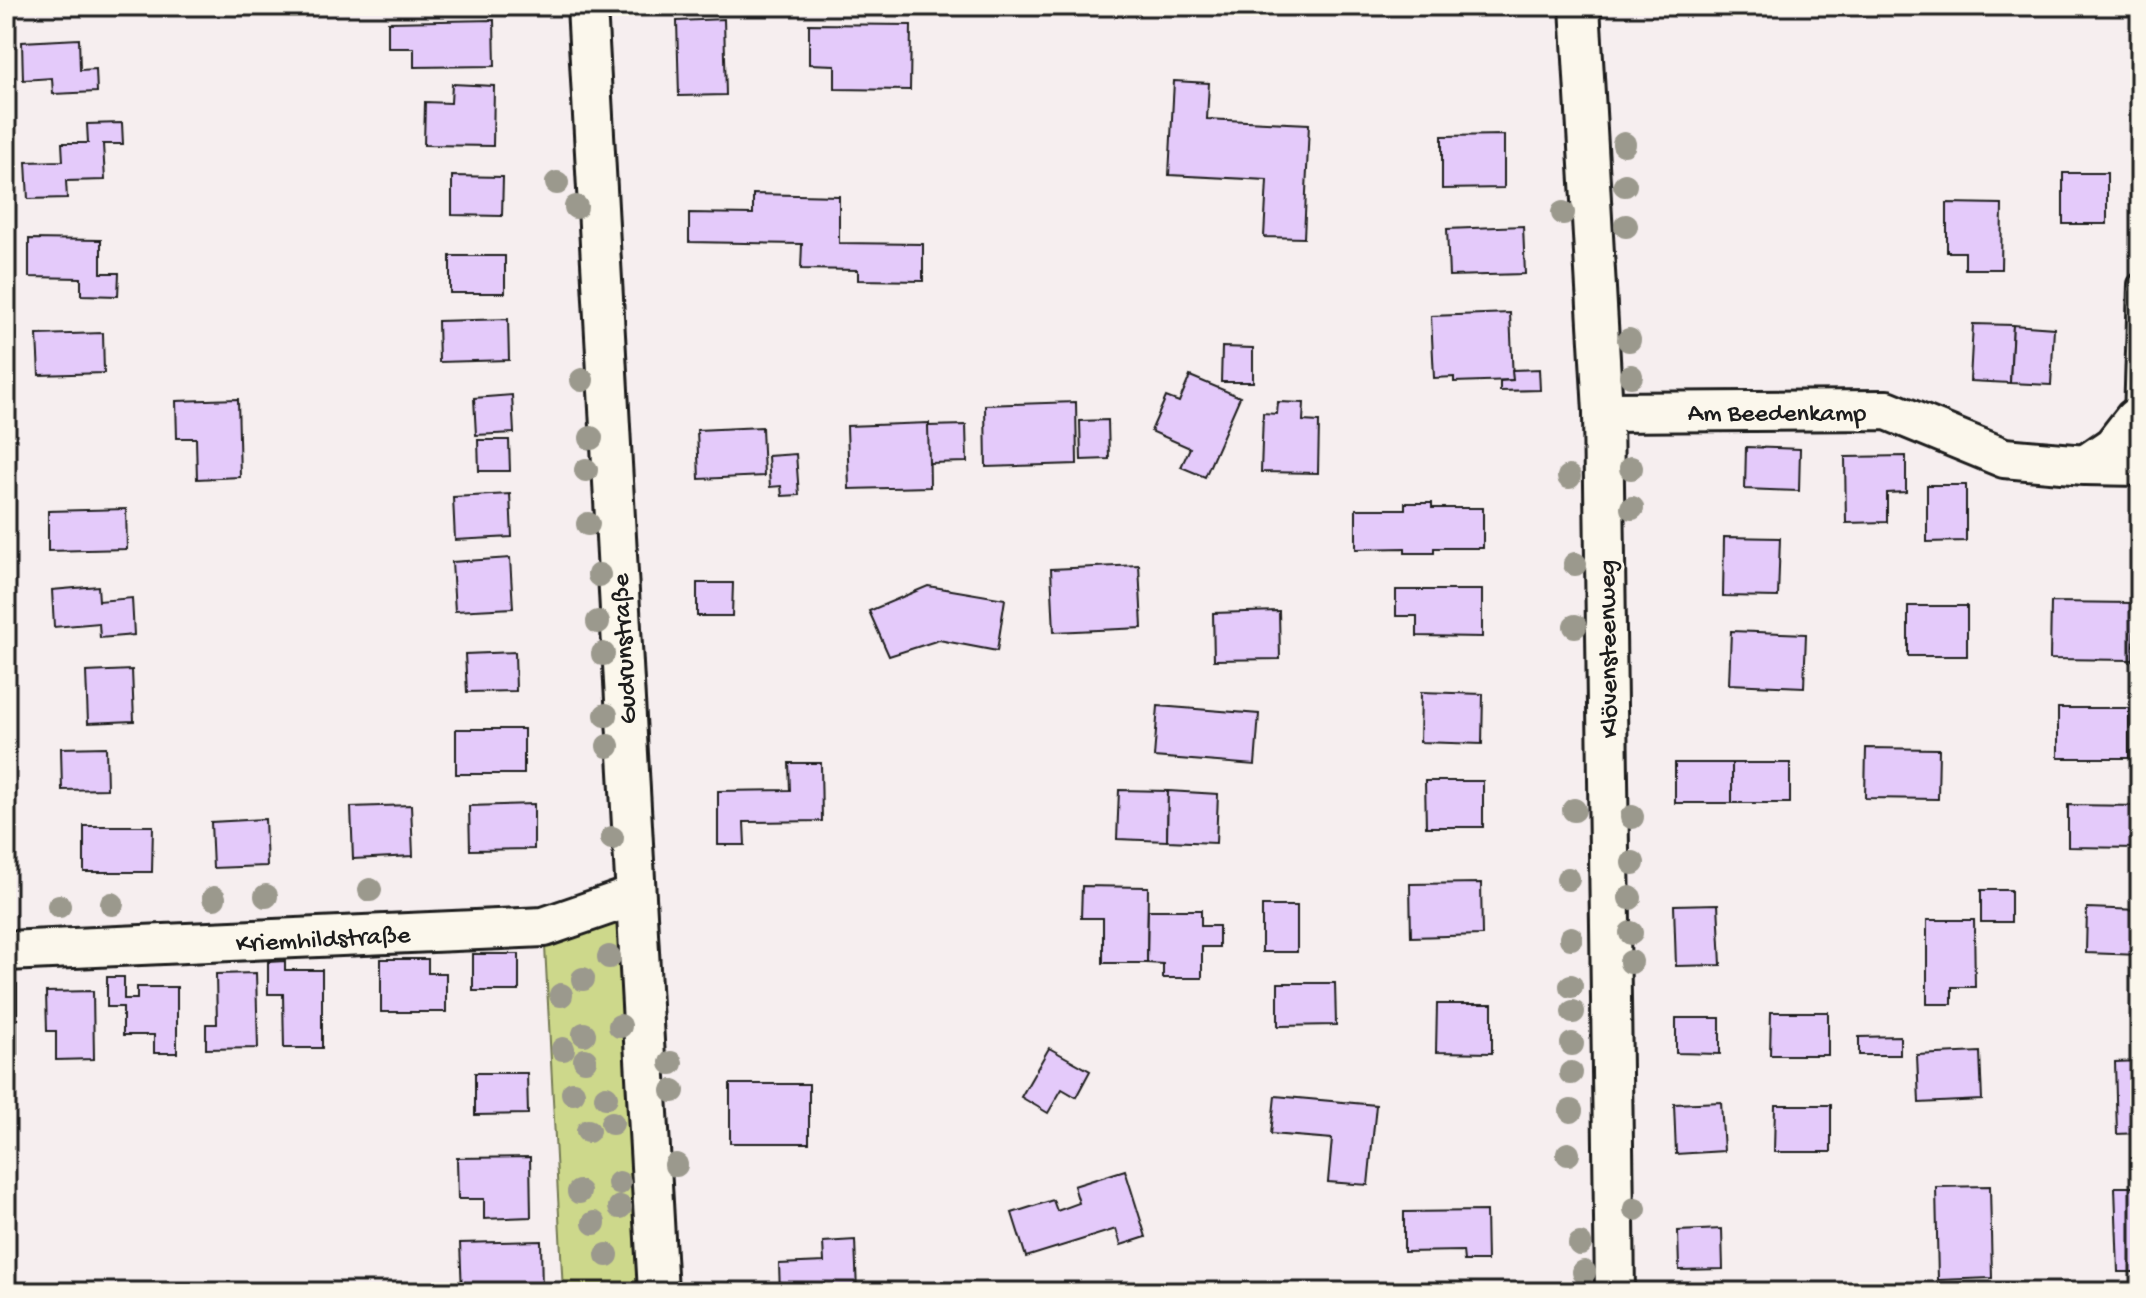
<svg xmlns="http://www.w3.org/2000/svg" width="2146" height="1298" viewBox="0 0 2146 1298" font-family="'Gochi Hand',sans-serif">
<style>
.green{fill:#cdd88b;stroke:#747a54;stroke-width:2}
.building{fill:#e4cafa;stroke:#1c1c1c;stroke-width:2}
.lines{fill:none;stroke-linecap:round;stroke-linejoin:round}
.service-casing{stroke:#1c1c1c;stroke-width:24}
.minor-casing{stroke:#1c1c1c;stroke-width:44}
.service{stroke:#fbf7ec;stroke-width:18}
.minor{stroke:#fbf7ec;stroke-width:38}
.tree{fill:#9b998d}
.labels{text-anchor:middle;stroke-width:6;stroke-linejoin:round;paint-order:stroke}
.street-label{font-size:26px;fill:#1c1c1c;stroke:#fbf7ec}
</style>
<rect width="100%" height="100%" fill="#f6eeef"/>
<filter id="ink" filterUnits="userSpaceOnUse"><feTurbulence type="fractalNoise" baseFrequency=".0125" numOctaves="2"/><feDisplacementMap in="SourceGraphic" scale="16" xChannelSelector="R" yChannelSelector="G"/><feConvolveMatrix kernelMatrix="1 2 1 2 8 2 1 2 1" color-interpolation-filters="sRGB"/></filter>
<g filter="url(#ink)">
<path class="green" d="M634 896 658 1292H563L544 927Z"/>
<g class="building">
<path d="M724 19 726 95 679 96 677 21Z"/>
<path d="M494 20 495 66 414 67V48H388V22Z"/>
<path d="M809 24 911 25 910 90 835 89V65L809 64Z"/>
<path d="M79 39 80 70 96 69 97 92 53 94 52 78 23 80 22 42Z"/>
<path d="M1174 81 1209 83 1207 119 1309 124 1304 238 1264 237 1267 180 1169 175Z"/>
<path d="M452 84 494 86 493 146 424 145 425 102 451 103Z"/>
<path d="M122 123 123 144H103L105 180 66 181 67 198 28 199 26 162 63 161 62 143H88L87 124Z"/>
<path d="M1504 135V188L1442 189V136Z"/>
<rect x="2063" y="173" width="44" height="51"/>
<path d="M452 176 503 177 502 216 452 215Z"/>
<path d="M753 194 839 196V243L923 244V281L858 280V270L801 269 802 244 689 242V213L753 214Z"/>
<path d="M1947 203 2002 204 2001 269H1965V252H1947Z"/>
<path d="M1523 226 1525 274 1449 276 1447 229Z"/>
<path d="M29 239 101 240V273H119L118 296 81 295V278L29 277Z"/>
<rect x="450" y="256" width="55" height="37"/>
<path d="M1510 313 1513 380 1454 382V377L1434 378 1431 316Z"/>
<path d="M508 319 509 360 439 362 438 321Z"/>
<path d="M1973 324 2013 325 2010 383 1970 381Z"/>
<path d="M2013 325 2054 328 2051 385 2010 383Z"/>
<path d="M103 333 104 373 39 375 37 335Z"/>
<path d="M1222 347 1253 348V382H1221Z"/>
<path d="M1539 369 1540 390 1500 391V381L1513 380 1512 370Z"/>
<path d="M1190 376 1240 397 1205 477 1181 467 1190 448 1151 431 1166 397 1179 402Z"/>
<path d="M512 395 514 433 476 435 474 398Z"/>
<path d="M238 399 240 477 197 479 196 438H177L176 401Z"/>
<path d="M1076 402 1077 464 986 467 985 405Z"/>
<path d="M1278 402 1304 403 1303 421 1319 422 1318 473 1261 472 1263 413 1277 414Z"/>
<path d="M1108 420 1109 459 1081 460 1080 421Z"/>
<path d="M929 423 930 487 849 489 847 426Z"/>
<path d="M966 425 967 462 929 463 928 426Z"/>
<path d="M762 427 764 476 699 479 697 430Z"/>
<path d="M478 440H509L510 471H479Z"/>
<path d="M1746 447 1800 449 1799 491 1745 489Z"/>
<path d="M796 454 799 495 782 496 781 486 770 487 768 456Z"/>
<path d="M1906 456V492L1887 493V522L1846 523 1845 457Z"/>
<path d="M1927 485H1966V541L1927 542Z"/>
<path d="M510 494 512 537 455 540 453 497Z"/>
<path d="M1405 503H1432V508H1483V548H1434V553H1405V548L1356 549V509H1405Z"/>
<path d="M126 509 127 549 48 551V511Z"/>
<path d="M1724 537 1780 538 1778 597 1723 596Z"/>
<path d="M510 558 513 608 455 611 452 562Z"/>
<path d="M1139 565 1142 628 1054 632 1051 569Z"/>
<path d="M697 583H733L732 616H697Z"/>
<path d="M98 586 99 601 132 598 134 635 100 638 99 623 54 627 52 590Z"/>
<path d="M928 586 1005 599 997 651 939 640 889 656 869 611Z"/>
<path d="M1396 590H1482V637L1417 636V616H1396Z"/>
<path d="M2051 602 2134 603 2133 660 2050 659Z"/>
<rect x="1908" y="606" width="59" height="50"/>
<path d="M1279 611 1280 659 1214 660 1213 613Z"/>
<path d="M1731 631 1806 634 1804 687 1729 684Z"/>
<path d="M515 652 516 691 467 692 465 654Z"/>
<path d="M132 670 134 721 88 723 86 672Z"/>
<path d="M1421 692 1483 694 1482 744 1420 742Z"/>
<path d="M1158 706 1259 714 1255 765 1154 757Z"/>
<rect x="2058" y="708" width="71" height="50"/>
<rect x="456" y="729" width="68" height="45"/>
<path d="M106 747 107 789 62 790 61 748Z"/>
<path d="M1866 748 1939 749 1938 799 1865 798Z"/>
<path d="M789 763H821L822 821 744 822 745 845H718V791L790 790Z"/>
<rect x="1675" y="763" width="57" height="40"/>
<rect x="1732" y="763" width="58" height="40"/>
<path d="M1425 781H1483V827H1426Z"/>
<path d="M1119 790 1168 791 1167 841 1117 839Z"/>
<path d="M1168 791 1218 794 1216 843 1167 841Z"/>
<path d="M534 804V849L470 850 469 806Z"/>
<path d="M411 805 413 856 353 859 351 807Z"/>
<path d="M2068 805 2140 806V848L2068 847Z"/>
<path d="M265 819 267 866 213 868 211 822Z"/>
<path d="M84 826H153L152 872H84Z"/>
<path d="M1481 883 1482 935 1411 937 1410 884Z"/>
<path d="M1082 886 1148 887 1147 963H1103V918H1081Z"/>
<rect x="1981" y="890" width="30" height="32"/>
<path d="M1718 904 1721 965 1676 966 1674 905Z"/>
<rect x="1262" y="906" width="35" height="46"/>
<path d="M2087 908 2140 910V955L2086 953Z"/>
<path d="M1148 910H1201V926H1219V947H1202V978H1163V964L1147 963Z"/>
<path d="M1927 920H1974L1975 987H1952V1004H1927Z"/>
<rect x="473" y="954" width="46" height="37"/>
<path d="M381 959H428V973H446V1012H381Z"/>
<path d="M285 961V970H322V1048H284L283 994H268V962Z"/>
<path d="M256 973 258 1048 206 1049V1024H217L216 974Z"/>
<path d="M107 977H124V999H137V987H177V1053H154V1035H123V1007H107Z"/>
<path d="M1278 983H1335L1336 1025 1278 1026Z"/>
<rect x="6" y="984" width="11" height="78"/>
<path d="M93 991 94 1059 56 1060V1031H47L46 992Z"/>
<path d="M1437 1004H1492V1053L1436 1052Z"/>
<path d="M1771 1012H1828V1055H1770Z"/>
<path d="M1676 1018H1720V1054L1676 1053Z"/>
<path d="M1900 1036V1055H1859V1037Z"/>
<path d="M1049 1048 1090 1071 1076 1097 1062 1089 1048 1113 1021 1097Z"/>
<path d="M1980 1052 1982 1100 1919 1103 1917 1055Z"/>
<path d="M2140 1061V1133L2117 1134 2115 1062Z"/>
<path d="M475 1073H527L528 1114 475 1115Z"/>
<rect x="730" y="1084" width="79" height="59"/>
<path d="M1275 1096 1376 1105 1368 1185 1328 1182 1332 1139 1271 1134Z"/>
<path d="M1721 1102 1724 1151 1676 1154 1674 1104Z"/>
<path d="M1775 1105H1831V1152H1774Z"/>
<path d="M530 1157 531 1217 484 1219V1199H458L457 1158Z"/>
<path d="M1125 1170 1146 1237 1121 1245 1116 1229 1026 1257 1012 1213 1053 1200 1057 1211 1079 1203 1074 1186Z"/>
<path d="M1990 1186 1992 1278 1938 1280 1936 1187Z"/>
<path d="M2115 1187H2140V1272H2118Z"/>
<path d="M1486 1211 1487 1261H1464L1463 1251 1404 1252V1212Z"/>
<path d="M1722 1229 1723 1269 1679 1270 1678 1231Z"/>
<path d="M855 1240 857 1292H780L779 1264 824 1262 823 1242Z"/>
<path d="M541 1241 542 1292H462L460 1243Z"/>
</g>
<g class="lines">
<defs>
<path id="service" d="M2134 419 2138 284"/>
<g id="minor">
<path d="M587 6C612 435 632 863 658 1292"/>
<path d="M1580 6 1603 412 1615 1292"/>
<path d="M1603 412 1887 410 2004 458 2085 465"/>
<path d="M2140 414 2134 419 2113 446 2085 465 2140 466"/>
<path d="M6 951 544 927 634 896"/>
</g>
</defs>
<use href="#service" class="service-casing"/>
<use href="#minor" class="minor-casing"/>
<use href="#service" class="service"/>
<use href="#minor" class="minor"/>
</g>
<g class="tree">
<circle cx="1624" cy="144" r="12"/>
<circle cx="557" cy="183" r="12"/>
<circle cx="1625" cy="185" r="12"/>
<circle cx="576" cy="207" r="12"/>
<circle cx="1563" cy="213" r="12"/>
<circle cx="1626" cy="226" r="12"/>
<circle cx="1629" cy="340" r="12"/>
<circle cx="1631" cy="376" r="12"/>
<circle cx="582" cy="380" r="12"/>
<circle cx="591" cy="438" r="12"/>
<circle cx="1631" cy="468" r="12"/>
<circle cx="586" cy="470" r="12"/>
<circle cx="1569" cy="477" r="12"/>
<circle cx="1632" cy="508" r="12"/>
<circle cx="588" cy="524" r="12"/>
<circle cx="1575" cy="564" r="12"/>
<circle cx="599" cy="575" r="12"/>
<circle cx="598" cy="622" r="12"/>
<circle cx="1575" cy="626" r="12"/>
<circle cx="603" cy="654" r="12"/>
<circle cx="606" cy="715" r="12"/>
<circle cx="608" cy="746" r="12"/>
<circle cx="1574" cy="810" r="12"/>
<circle cx="1632" cy="817" r="12"/>
<circle cx="612" cy="838" r="12"/>
<circle cx="1633" cy="863" r="12"/>
<circle cx="1568" cy="879" r="12"/>
<circle cx="370" cy="890" r="12"/>
<circle cx="266" cy="896" r="12"/>
<circle cx="214" cy="898" r="12"/>
<circle cx="1630" cy="898" r="12"/>
<circle cx="112" cy="904" r="12"/>
<circle cx="59" cy="906" r="12"/>
<circle cx="1631" cy="933" r="12"/>
<circle cx="1571" cy="938" r="12"/>
<circle cx="609" cy="957" r="12"/>
<circle cx="1631" cy="962" r="12"/>
<circle cx="583" cy="979" r="12"/>
<circle cx="1571" cy="986" r="12"/>
<circle cx="561" cy="995" r="12"/>
<circle cx="1573" cy="1012" r="12"/>
<circle cx="620" cy="1026" r="12"/>
<circle cx="584" cy="1034" r="12"/>
<circle cx="1572" cy="1044" r="12"/>
<circle cx="563" cy="1049" r="12"/>
<circle cx="585" cy="1060" r="12"/>
<circle cx="671" cy="1063" r="12"/>
<circle cx="1571" cy="1073" r="12"/>
<circle cx="673" cy="1091" r="12"/>
<circle cx="573" cy="1093" r="12"/>
<circle cx="606" cy="1097" r="12"/>
<circle cx="1571" cy="1111" r="12"/>
<circle cx="612" cy="1123" r="12"/>
<circle cx="588" cy="1131" r="12"/>
<circle cx="1568" cy="1154" r="12"/>
<circle cx="676" cy="1165" r="12"/>
<circle cx="619" cy="1183" r="12"/>
<circle cx="579" cy="1192" r="12"/>
<circle cx="620" cy="1207" r="12"/>
<circle cx="1635" cy="1209" r="12"/>
<circle cx="594" cy="1223" r="12"/>
<circle cx="1580" cy="1244" r="12"/>
<circle cx="607" cy="1255" r="12"/>
<circle cx="1584" cy="1272" r="12"/>
</g>
</g>
<g class="labels">
<g class="street-label">
<text x="1777" y="420">Am Beedenkamp</text>
<text transform="translate(622 649) rotate(-93)" y="9">Gudrunstraße</text>
<text transform="translate(1606 649) rotate(-91)" y="9">Klövensteenweg</text>
<text transform="translate(323 937) rotate(-3)" y="9">Kriemhildstraße</text>
</g>
</g>
<rect width="2146" height="1298" fill="none" stroke="#fbf7ec" stroke-width="32"/>
<rect x="16" y="16" width="2114" height="1266" fill="none" stroke="#1c1c1c" stroke-width="3" filter="url(#ink)"/>
</svg>
